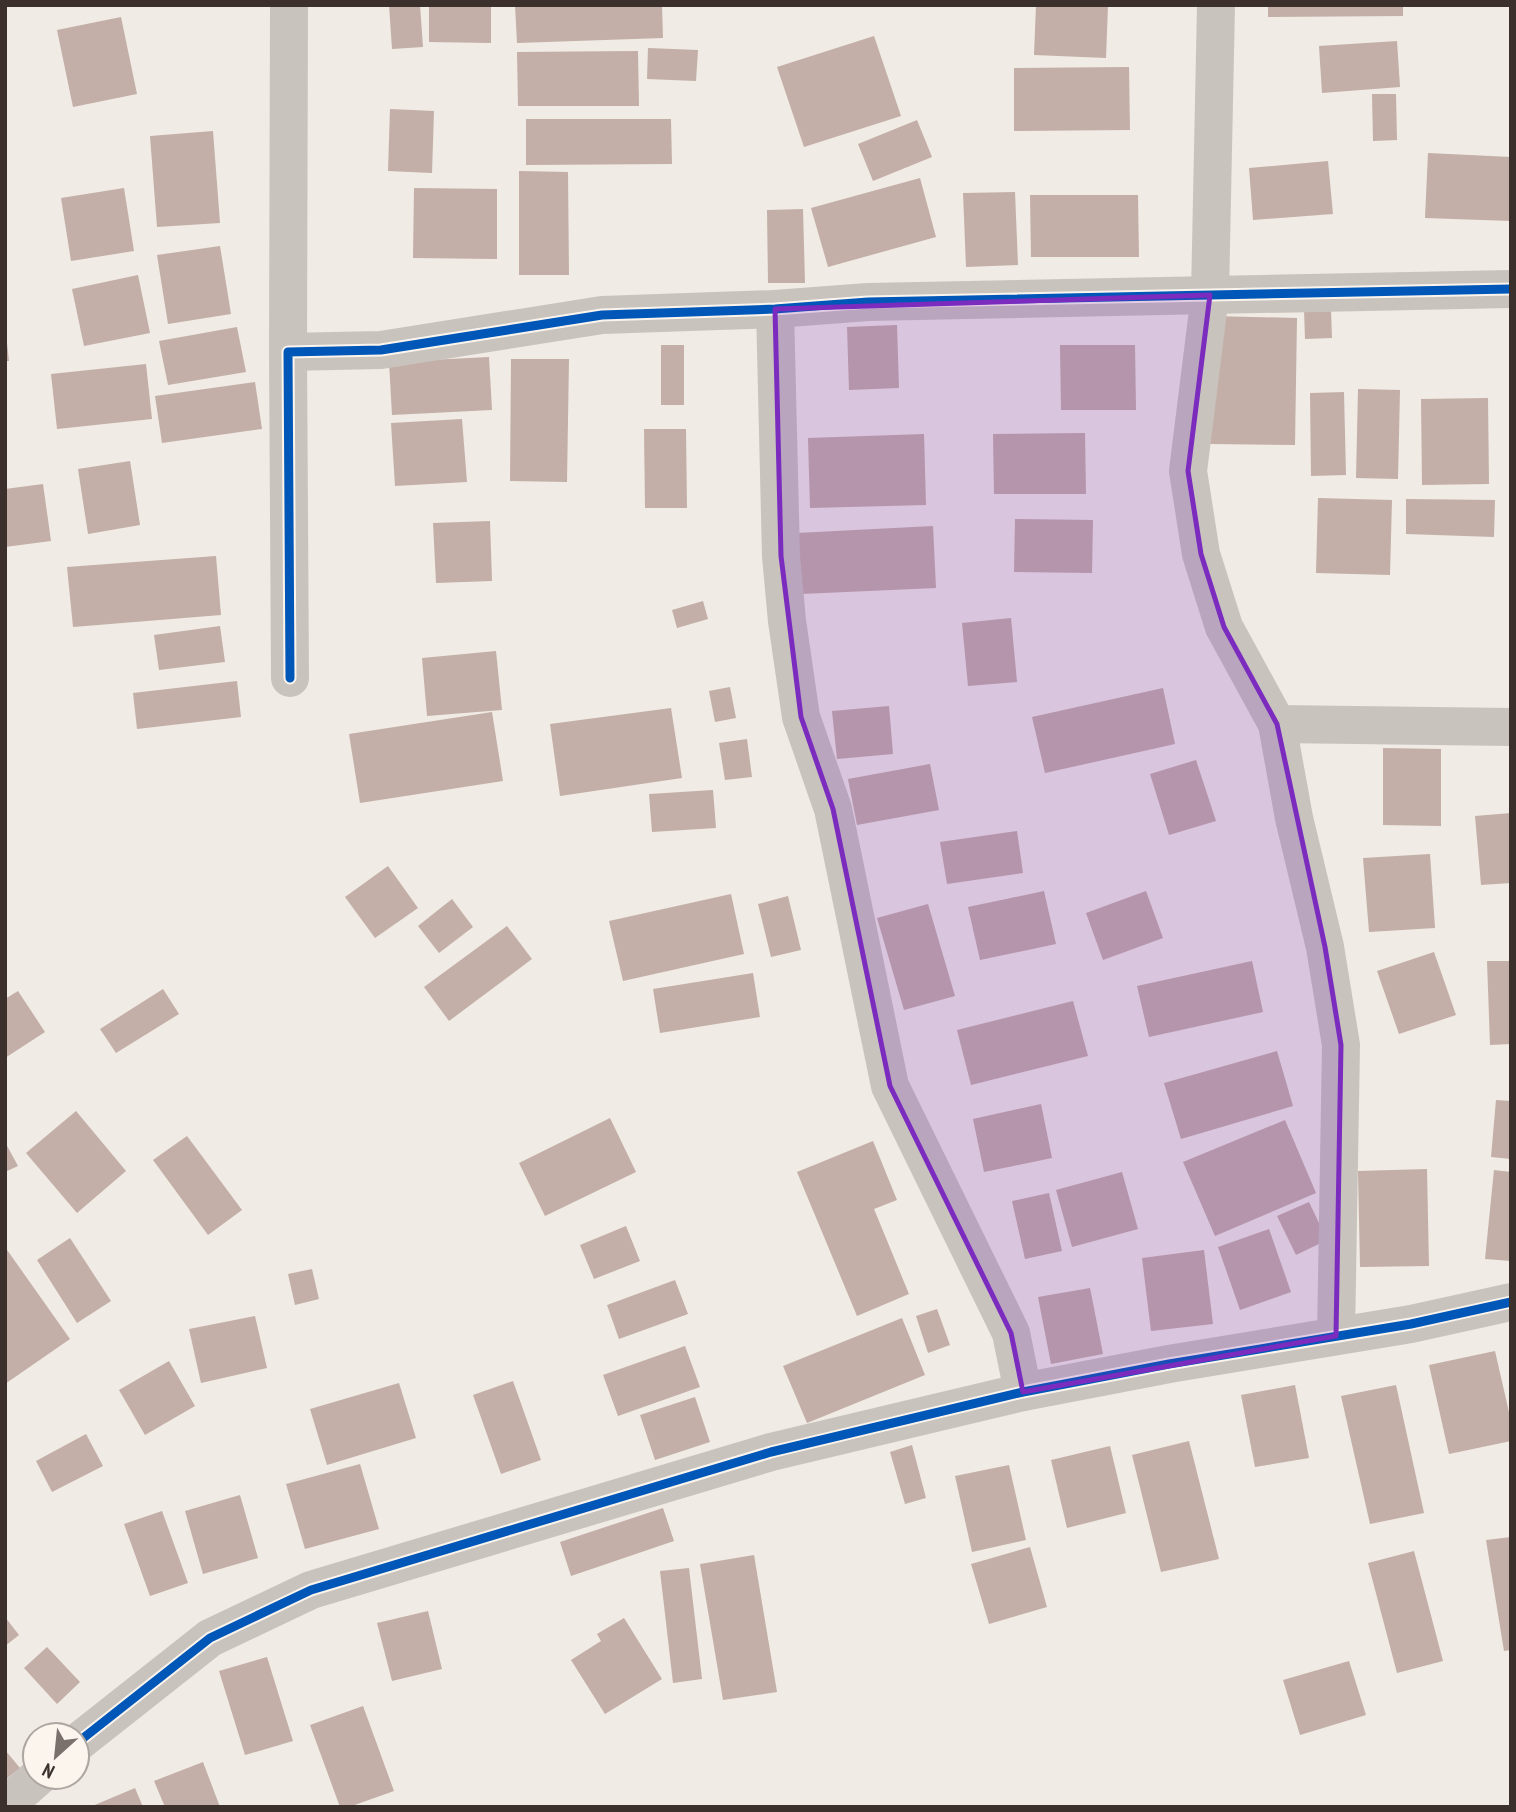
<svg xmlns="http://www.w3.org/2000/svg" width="1516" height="1812" viewBox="0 0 1516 1812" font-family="'PT Sans Narrow',sans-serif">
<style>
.building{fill:#c3afa7}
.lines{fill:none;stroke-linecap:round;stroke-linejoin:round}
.minor{stroke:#c9c3be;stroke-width:38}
.cycleway-casing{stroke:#fbf5ee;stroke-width:13}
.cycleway{stroke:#0057b8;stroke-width:9}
.marked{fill:#7b2cbf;fill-opacity:0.2;stroke:#7b2cbf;stroke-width:5;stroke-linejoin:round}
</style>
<rect width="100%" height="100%" fill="#f0ebe5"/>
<g class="building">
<path d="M389 5H420L423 47 392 49Z"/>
<path d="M429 5H491V43L429 42Z"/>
<path d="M515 5H662L663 38 517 43Z"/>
<path d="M1036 5H1108L1106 58 1034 55Z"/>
<path d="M1268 5H1403V16L1268 17Z"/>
<path d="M121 17 137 94 73 107 57 30Z"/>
<path d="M874 36 901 116 804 147 777 67Z"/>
<path d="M1397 41 1400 87 1322 93 1319 46Z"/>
<path d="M648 48 698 50 696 81 647 79Z"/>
<path d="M638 51 639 106H518L517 52Z"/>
<path d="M1129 67 1130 130 1014 131V68Z"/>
<path d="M1372 94H1396L1397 140 1373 141Z"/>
<path d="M390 109 434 111 432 173 388 171Z"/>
<path d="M526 119H671L672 164 526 165Z"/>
<path d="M917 120 932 157 873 181 858 144Z"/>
<path d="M213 131 220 223 157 227 150 136Z"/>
<path d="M1428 153 1511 157V221L1425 218Z"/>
<path d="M1328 161 1333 214 1253 220 1249 168Z"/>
<path d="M519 171 568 172 569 275H519Z"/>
<path d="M920 178 936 237 828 267 811 208Z"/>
<path d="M124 188 134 251 71 261 61 198Z"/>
<path d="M414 188 497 189V259L413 258Z"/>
<path d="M1015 192 1018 265 966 267 963 193Z"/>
<path d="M1030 195H1138L1139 257H1031Z"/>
<path d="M803 209 805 283H768L767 210Z"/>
<path d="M220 246 231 314 168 324 157 255Z"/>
<path d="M138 275 150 333 84 346 72 289Z"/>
<path d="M1304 309H1331L1332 338 1305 339Z"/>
<path d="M1212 316 1297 318 1295 445 1210 444Z"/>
<path d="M897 325 899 388 849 390 847 327Z"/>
<path d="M237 327 246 372 168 385 159 341Z"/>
<path d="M5 343H7L9 361H5Z"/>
<rect x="661" y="345" width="23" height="60"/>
<path d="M1060 345H1135L1136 410H1061Z"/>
<path d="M489 357 492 410 392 415 389 362Z"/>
<path d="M511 359H569L567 482 510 481Z"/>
<path d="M146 364 152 419 57 429 51 374Z"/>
<path d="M255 382 262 429 162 443 155 396Z"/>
<path d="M1358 389 1400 390 1398 479 1356 478Z"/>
<path d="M1344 392 1346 475 1311 476 1310 393Z"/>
<path d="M1488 398 1489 484 1422 485 1421 399Z"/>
<path d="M462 419 467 482 395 486 391 423Z"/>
<path d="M644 429H686L687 508H645Z"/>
<path d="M1085 433 1086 494H994L993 434Z"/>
<path d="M924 434 926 505 810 508 808 438Z"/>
<path d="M130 461 140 525 88 534 78 469Z"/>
<path d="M43 484 51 541 5 547V489Z"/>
<path d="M1318 498 1392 500 1390 575 1316 573Z"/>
<path d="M1406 499 1495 500 1494 537 1406 534Z"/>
<path d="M1015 519 1093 520 1092 573 1014 572Z"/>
<path d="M490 521 492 581 436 583 433 523Z"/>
<path d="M933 526 936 588 801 594 797 533Z"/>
<path d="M216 556 221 615 73 627 67 567Z"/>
<path d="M703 601 708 619 677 628 672 610Z"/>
<path d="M1011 618 1017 682 968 686 962 623Z"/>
<path d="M220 626 225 662 159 670 154 635Z"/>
<path d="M496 651 502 710 427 716 422 658Z"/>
<path d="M237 681 241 717 137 729 133 693Z"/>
<path d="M730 687 736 718 715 722 709 691Z"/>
<path d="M1163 688 1175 744 1045 773 1032 717Z"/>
<path d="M889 706 893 754 837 759 832 711Z"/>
<path d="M671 708 682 778 560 796 550 724Z"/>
<path d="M492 712 503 781 360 803 349 734Z"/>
<path d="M747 739 752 777 725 780 719 743Z"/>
<path d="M1383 748 1441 749V826L1383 825Z"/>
<path d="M1196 760 1216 821 1169 835 1150 774Z"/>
<path d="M930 764 939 810 857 825 848 779Z"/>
<path d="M713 790 716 828 652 832 649 794Z"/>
<path d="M1511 813V883L1481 885 1475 816Z"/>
<path d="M1017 831 1023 873 947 884 940 842Z"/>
<path d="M1430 854 1435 928 1369 932 1363 858Z"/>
<path d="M388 866 418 908 375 938 345 897Z"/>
<path d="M1044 891 1056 944 980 960 968 907Z"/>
<path d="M1146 891 1163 938 1103 960 1086 913Z"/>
<path d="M731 894 744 954 623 981 609 921Z"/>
<path d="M788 896 801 950 771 957 758 904Z"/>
<path d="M452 899 473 927 439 953 418 926Z"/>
<path d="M928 904 955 996 904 1010 877 918Z"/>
<path d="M507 926 532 959 449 1021 424 987Z"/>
<path d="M1434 952 1456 1015 1399 1034 1377 971Z"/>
<path d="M1252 961 1263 1012 1149 1037 1137 986Z"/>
<path d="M1487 961H1511V1044L1490 1045Z"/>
<path d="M753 973 760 1017 660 1033 653 989Z"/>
<path d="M163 989 179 1014 116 1053 100 1029Z"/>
<path d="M18 991 45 1032 5 1058V999Z"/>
<path d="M1073 1001 1088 1056 971 1085 957 1030Z"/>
<path d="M1277 1051 1293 1106 1181 1139 1164 1083Z"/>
<path d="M1496 1100 1511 1101V1159L1491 1157Z"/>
<path d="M1041 1104 1052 1158 984 1172 973 1119Z"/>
<path d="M76 1111 126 1171 77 1213 26 1153Z"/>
<path d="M610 1118 636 1172 545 1216 519 1163Z"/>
<path d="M1285 1120 1316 1193 1215 1236 1183 1162Z"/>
<path d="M187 1136 242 1210 208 1235 153 1160Z"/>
<path d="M873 1141 897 1200 874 1209 909 1294 857 1316 797 1172Z"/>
<path d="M5 1142 18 1166 5 1172Z"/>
<path d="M1427 1169 1429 1266 1360 1267 1358 1171Z"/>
<path d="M1494 1170 1511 1172V1261L1485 1259Z"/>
<path d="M1122 1172 1138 1229 1072 1247 1056 1190Z"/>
<path d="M1049 1193 1062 1251 1025 1259 1012 1201Z"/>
<path d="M1309 1202 1327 1240 1296 1255 1277 1216Z"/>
<path d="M626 1226 640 1261 594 1279 580 1245Z"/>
<path d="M1269 1229 1291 1292 1240 1310 1218 1247Z"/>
<path d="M70 1238 111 1301 77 1323 37 1260Z"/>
<path d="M5 1247 70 1339 5 1384Z"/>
<path d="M1204 1250 1213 1324 1151 1331 1142 1258Z"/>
<path d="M312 1269 319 1299 295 1305 288 1274Z"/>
<path d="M675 1280 688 1314 619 1339 607 1305Z"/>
<path d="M1090 1288 1103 1354 1051 1364 1038 1297Z"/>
<path d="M937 1309 950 1345 928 1353 916 1316Z"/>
<path d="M255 1316 267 1368 201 1383 189 1329Z"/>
<path d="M902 1318 925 1375 807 1423 783 1366Z"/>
<path d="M685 1346 700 1387 618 1416 603 1375Z"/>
<path d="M1495 1351 1511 1421V1441L1449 1454 1429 1365Z"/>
<path d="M169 1361 195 1406 145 1435 119 1390Z"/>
<path d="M513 1381 541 1460 501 1474 473 1395Z"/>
<path d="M399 1383 416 1438 327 1465 310 1409Z"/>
<path d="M1295 1385 1309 1458 1255 1467 1241 1395Z"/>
<path d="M1396 1385 1424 1513 1370 1524 1341 1396Z"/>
<path d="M695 1397 710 1442 655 1460 640 1415Z"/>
<path d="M86 1434 103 1466 52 1492 36 1461Z"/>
<path d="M1189 1441 1219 1559 1161 1572 1132 1455Z"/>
<path d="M912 1445 926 1498 905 1504 890 1452Z"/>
<path d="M1110 1446 1126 1513 1067 1528 1051 1460Z"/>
<path d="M360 1464 379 1529 305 1549 286 1484Z"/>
<path d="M1009 1465 1026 1540 972 1552 955 1476Z"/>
<path d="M240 1495 258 1558 203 1574 185 1511Z"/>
<path d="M663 1508 674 1541 571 1576 560 1542Z"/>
<path d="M162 1511 188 1583 150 1596 124 1524Z"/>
<path d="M1511 1537V1650L1504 1651 1486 1540Z"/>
<path d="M1030 1547 1047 1607 989 1624 971 1564Z"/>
<path d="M1414 1551 1443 1661 1397 1673 1368 1563Z"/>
<path d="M754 1555 777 1692 723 1700 700 1564Z"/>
<path d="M689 1568 702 1679 673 1683 660 1571Z"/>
<path d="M428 1611 442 1669 392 1681 377 1623Z"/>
<path d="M5 1617 19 1635 5 1646Z"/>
<path d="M624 1618 662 1679 605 1714 571 1660 601 1641 597 1634Z"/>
<path d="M47 1647 80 1682 57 1704 24 1668Z"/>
<path d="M267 1657 293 1741 245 1755 219 1671Z"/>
<path d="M1349 1661 1366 1715 1300 1735 1283 1680Z"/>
<path d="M363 1706 394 1791 349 1807H340L310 1725Z"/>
<path d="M5 1750 20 1768 5 1780Z"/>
<path d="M203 1762 220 1807H165L154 1781Z"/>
<path d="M135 1788 143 1807H90Z"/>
</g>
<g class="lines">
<g class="minor">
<path d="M1216 5 1210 295 1188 471 1201 554 1224 627 1277 724 1294 818 1325 947 1341 1045 1336 1336"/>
<path d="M775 309 781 556 787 621 801 717 833 809 890 1086 1011 1333 1023 1392"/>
<path d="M288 352 289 5"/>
<path d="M290 678 288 352 381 350 602 315 775 309 868 302 1511 289"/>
<path d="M1277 724 1511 727"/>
<path d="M77 1743 210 1638 311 1590 771 1452 1023 1392 1169 1364 1411 1324 1511 1302"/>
<path d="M5 1806 38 1777"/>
</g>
<defs>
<g id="cycleway">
<path d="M290 678 288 352 381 350 602 315 775 309 868 302 1511 289"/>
<path d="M77 1743 210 1638 311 1590 771 1452 1023 1392 1169 1364 1411 1324 1511 1302"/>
</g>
</defs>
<use href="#cycleway" class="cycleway-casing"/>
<use href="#cycleway" class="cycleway"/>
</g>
<path class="marked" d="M1210 295 1188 471 1201 554 1224 627 1277 724 1325 947 1341 1045 1336 1336 1023 1392 1011 1333 890 1086 833 809 801 717 781 556 775 309Z"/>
<rect width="1516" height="1812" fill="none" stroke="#3b302b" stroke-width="14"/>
<g transform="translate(56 1756) rotate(207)"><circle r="33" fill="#fbf5ee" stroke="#aea6a0" stroke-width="2"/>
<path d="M0-5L12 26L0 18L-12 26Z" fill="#7a716c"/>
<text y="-10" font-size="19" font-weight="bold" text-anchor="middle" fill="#3b302b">N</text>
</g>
</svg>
